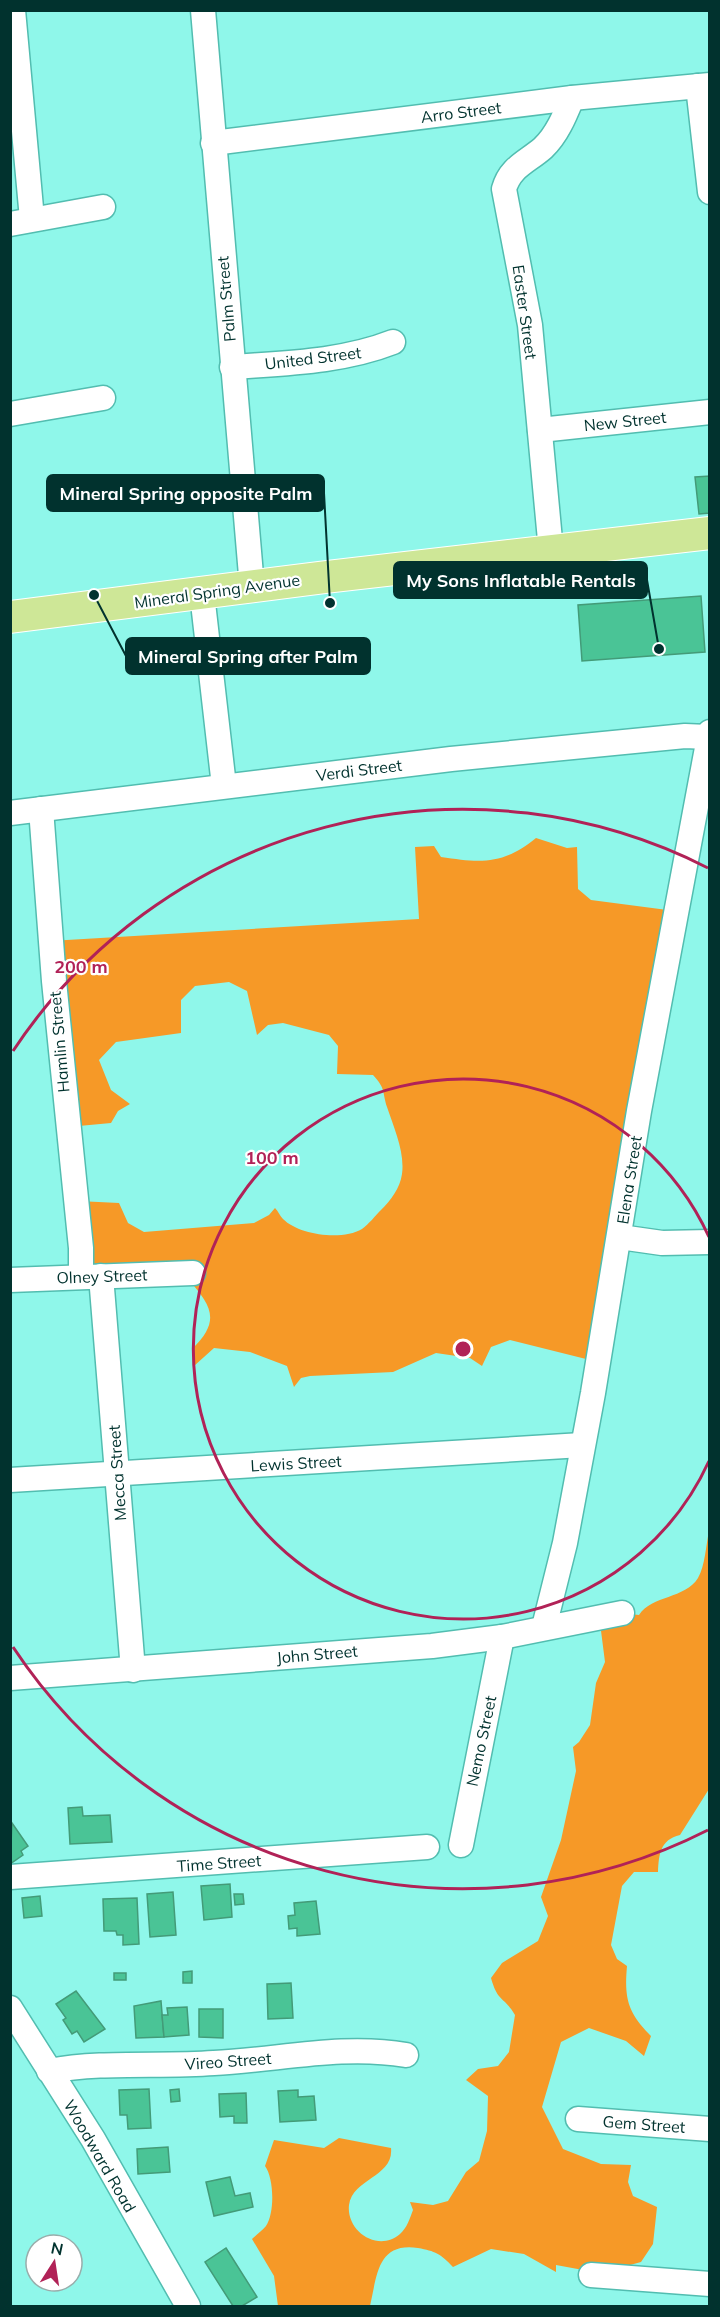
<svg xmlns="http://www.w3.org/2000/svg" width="720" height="2317" viewBox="0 0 720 2317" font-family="Mulish,sans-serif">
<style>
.forest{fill:#f69927}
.building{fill:#4ac496;stroke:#439b78;stroke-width:1.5}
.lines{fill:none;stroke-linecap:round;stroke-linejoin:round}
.minor-casing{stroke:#52bdb0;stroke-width:27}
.major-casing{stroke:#fff;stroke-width:34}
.minor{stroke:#fff;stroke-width:24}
.major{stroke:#cee797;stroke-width:32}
.ring{fill:none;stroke:#b12257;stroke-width:3}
.labels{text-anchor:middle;stroke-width:4.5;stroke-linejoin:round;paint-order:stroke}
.street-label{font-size:16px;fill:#01322e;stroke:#fff}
.centre{fill:#b12257;stroke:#fff;stroke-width:3}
.ring-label{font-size:18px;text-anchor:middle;font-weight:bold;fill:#b12257;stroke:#fff;stroke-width:4.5;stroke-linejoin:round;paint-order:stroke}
.leader{fill:none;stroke:#01322e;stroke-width:2}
.callout-dot{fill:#01322e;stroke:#fff;stroke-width:2}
.callout{fill:#01322e;stroke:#01322e;stroke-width:2}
.callout-label{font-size:18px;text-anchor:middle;font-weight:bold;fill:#fff}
</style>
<rect width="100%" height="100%" fill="#8ff7ea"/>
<g class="forest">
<path d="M536 838 567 848 577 847 578 889 591 900 675 911 594 1361 510 1340 491 1347 482 1366 470 1358 436 1353 393 1372 310 1376 301 1378 294 1387 287 1366 250 1352 214 1348 194 1366 192 1349C221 1321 212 1306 188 1279L81 1280 78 1201 119 1203 128 1223 144 1232 254 1223 269 1215 275 1208C278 1211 280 1216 283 1219 299 1235 342 1241 362 1229 369 1224 375 1216 381 1210 391 1200 400 1188 402 1174 405 1152 394 1128 387 1107 382 1091 386 1089 373 1075L337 1074 338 1046 329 1035 283 1023 268 1025 257 1035 247 991 229 982 195 986 181 1000V1033L116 1042 99 1060 111 1090 130 1104 118 1111 111 1123 68 1127 50 941 419 919 415 847 434 846 441 857C481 863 503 865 536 838Z"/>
<path d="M709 1531V1789L680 1835C660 1840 659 1854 658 1872H634L622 1886 611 1945 617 1959 627 1966C624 1999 628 2013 651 2036L644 2056 626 2041 589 2028 561 2042 542 2107 563 2149 601 2164 631 2165 628 2182 633 2196 657 2207 653 2244 641 2262 630 2265 621 2277 556 2265V2272L524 2254 491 2249 453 2267C441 2254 435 2251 418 2248 377 2242 377 2276 370 2306H278L274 2276 252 2239C256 2235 262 2231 266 2226 275 2213 274 2178 265 2166L274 2140 324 2148 339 2138 391 2148C394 2177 353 2178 349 2205 346 2231 378 2253 400 2234 407 2228 410 2218 413 2210L410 2202 433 2205 448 2201 466 2172 479 2161 487 2131 488 2096 466 2080 478 2069 498 2066 509 2052 515 2015C504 1996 498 2003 491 1978L502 1963 538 1941 548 1916 541 1897 561 1840 576 1771 573 1747 579 1742 590 1725 596 1683 605 1662 600 1623 622 1613 639 1615C652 1595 685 1599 698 1578 705 1566 706 1545 709 1531Z"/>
</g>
<g class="building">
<path d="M710 476V513L699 514 695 477Z"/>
<path d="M701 596 705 652 582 661 578 605Z"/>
<path d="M82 1807 83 1816 110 1815 112 1842 70 1844 68 1808Z"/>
<path d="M12 1823 28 1846 21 1851 23 1855 10 1864Z"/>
<path d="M230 1884 232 1917 204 1920 201 1886Z"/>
<path d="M173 1892 176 1935 150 1937 147 1894Z"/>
<path d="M234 1894H243L244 1904 235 1905Z"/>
<path d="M40 1896 42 1916 24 1918 22 1898Z"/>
<path d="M137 1898 139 1944 123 1945V1935H117L116 1931H104L103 1899Z"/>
<path d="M316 1901 320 1934 297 1936V1928L289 1929 288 1916 295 1915 294 1903Z"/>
<path d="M192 1971V1983H183V1972Z"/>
<rect x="114" y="1973" width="12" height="7"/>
<path d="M291 1983 293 2018 268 2019 267 1984Z"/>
<path d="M76 1991 105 2029 84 2042 77 2031 72 2034 63 2020 66 2018 56 2004Z"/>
<path d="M161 2001 164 2037 136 2038 134 2006Z"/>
<path d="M187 2007 189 2035 164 2037 162 2015H168L167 2008Z"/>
<path d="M199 2009H223V2038L199 2037Z"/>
<path d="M149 2089 151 2128 128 2129 127 2115H120L119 2090Z"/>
<path d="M179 2089 180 2101 171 2102 170 2090Z"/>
<path d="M298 2090V2097L314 2096 316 2120 280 2122 278 2091Z"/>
<path d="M246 2093 247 2123H234V2116L220 2117 219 2094Z"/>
<path d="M168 2147 170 2172 138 2174 137 2149Z"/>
<path d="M230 2177 235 2196 250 2193 253 2207 214 2216 206 2182Z"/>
<path d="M226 2248 257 2297 242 2306H233L205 2262Z"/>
</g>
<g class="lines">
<defs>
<g id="minor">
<path d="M13 10 32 219"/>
<path d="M203 10 252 587"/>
<path d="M698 86 710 192"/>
<path d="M213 143 572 98 710 85"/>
<path d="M10 224 103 207"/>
<path d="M232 367C286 363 342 362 393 342"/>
<path d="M10 414 103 398"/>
<path d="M540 430 710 412"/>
<path d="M551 551 530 325 504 189C510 167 527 162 543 148 557 135 565 115 572 98"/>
<path d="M202 594 224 786"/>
<path d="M41 809 54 981 81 1248V1276"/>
<path d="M10 813 451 759 685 736 708 737"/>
<path d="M620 1237 662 1243 710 1242"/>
<path d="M101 1276 133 1670"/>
<path d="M10 1280 193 1273"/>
<path d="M10 1480 582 1445"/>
<path d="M544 1627 565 1543 593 1393 639 1111 710 732"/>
<path d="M10 1678 432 1646 502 1637 622 1613"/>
<path d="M461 1845 502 1637"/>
<path d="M10 1877 427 1847"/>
<path d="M10 2008 93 2139 188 2306"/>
<path d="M49 2071C104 2061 159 2067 214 2063 278 2060 342 2044 406 2055"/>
<path d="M578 2119 710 2129"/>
<path d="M591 2275 710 2284"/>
</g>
<path id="major" d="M10 617 326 577 710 533"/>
</defs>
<use href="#minor" class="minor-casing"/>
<use href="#major" class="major-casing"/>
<use href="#minor" class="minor"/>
<use href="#major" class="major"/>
</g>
<g class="ring">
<path d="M709 1461A270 270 0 1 1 709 1237"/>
<path d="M708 1830A540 540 0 0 1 13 1647M13 1051A540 540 0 0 1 708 868"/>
</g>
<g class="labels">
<g class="street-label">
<text transform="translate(461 112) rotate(-7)" y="6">Arro Street</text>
<text transform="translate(226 299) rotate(-95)" y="6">Palm Street</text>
<text transform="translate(525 312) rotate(82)" y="6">Easter Street</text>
<text transform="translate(313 358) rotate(-7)" y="6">United Street</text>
<text transform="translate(625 421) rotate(-6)" y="6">New Street</text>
<text transform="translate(217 591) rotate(-8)" y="6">Mineral Spring Avenue</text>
<text transform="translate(359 770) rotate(-7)" y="6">Verdi Street</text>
<text transform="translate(59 1042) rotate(-95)" y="6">Hamlin Street</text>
<text transform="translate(629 1180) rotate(-81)" y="6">Elena Street</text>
<text transform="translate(102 1276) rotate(-2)" y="6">Olney Street</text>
<text transform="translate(296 1463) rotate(-3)" y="6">Lewis Street</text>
<text transform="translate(117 1473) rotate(-94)" y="6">Mecca Street</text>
<text transform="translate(317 1654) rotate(-5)" y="6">John Street</text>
<text transform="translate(481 1741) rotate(-78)" y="6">Nemo Street</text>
<text transform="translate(219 1863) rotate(-4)" y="6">Time Street</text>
<text transform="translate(228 2061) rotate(-4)" y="6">Vireo Street</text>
<text transform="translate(644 2124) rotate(4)" y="6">Gem Street</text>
<text transform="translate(100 2156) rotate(60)" y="6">Woodward Road</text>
</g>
</g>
<circle cx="463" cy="1349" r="9" class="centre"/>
<g class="ring-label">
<text x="81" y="973">200 m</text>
<text x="272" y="1164">100 m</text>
</g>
<path class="leader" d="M330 603L324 493M659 649L647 580M94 595L126 656"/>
<g class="callout-dot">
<circle cx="330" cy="603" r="6"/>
<circle cx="659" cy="649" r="6"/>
<circle cx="94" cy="595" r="6"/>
</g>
<g class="callout">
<rect x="47" y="475" width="277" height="36" rx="6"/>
<rect x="394" y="562" width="253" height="36" rx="6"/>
<rect x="126" y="638" width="244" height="36" rx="6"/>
</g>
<g class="callout-label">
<text x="186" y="500">Mineral Spring opposite Palm</text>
<text x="521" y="587">My Sons Inflatable Rentals</text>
<text x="248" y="663">Mineral Spring after Palm</text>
</g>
<rect width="720" height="2317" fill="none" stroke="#01322e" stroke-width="24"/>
<g transform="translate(54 2263) rotate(12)"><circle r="28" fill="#ffffff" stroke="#99adab" stroke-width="1.5"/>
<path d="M0-4.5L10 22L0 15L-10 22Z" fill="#b12257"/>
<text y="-9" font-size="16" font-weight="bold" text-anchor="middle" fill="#01322e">N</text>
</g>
</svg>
